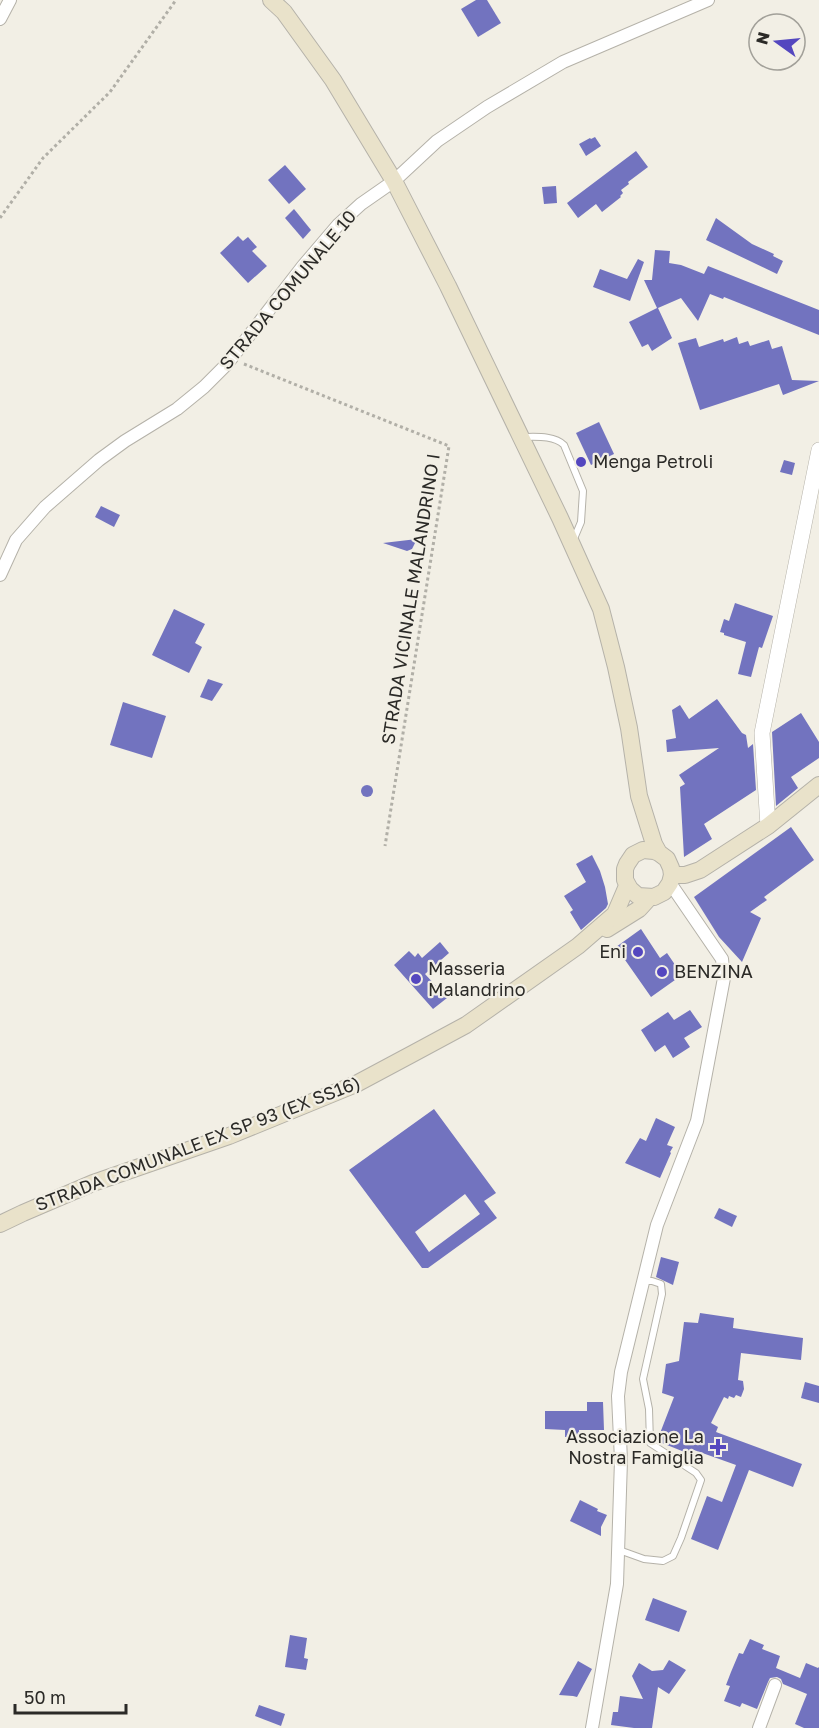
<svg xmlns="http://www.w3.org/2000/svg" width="819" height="1728" viewBox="0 0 819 1728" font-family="'Golos Text',sans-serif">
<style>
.building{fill:#7273bf;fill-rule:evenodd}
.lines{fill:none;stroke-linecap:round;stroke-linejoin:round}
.service-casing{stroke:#b5b2a9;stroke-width:8}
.minor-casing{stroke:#b5b2a9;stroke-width:14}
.tertiary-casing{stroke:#b5b2a9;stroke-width:16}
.secondary-casing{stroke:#b5b2a9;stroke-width:18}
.path{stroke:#b1afa7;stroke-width:3;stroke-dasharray:3 3;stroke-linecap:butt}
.service{stroke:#fff;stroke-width:6}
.minor{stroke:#fff;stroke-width:12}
.tertiary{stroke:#fff;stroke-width:15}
.secondary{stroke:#e9e2ca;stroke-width:16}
.poi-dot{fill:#5447bf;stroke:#f2efe5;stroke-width:2}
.labels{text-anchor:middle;stroke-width:4.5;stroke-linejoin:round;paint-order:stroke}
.street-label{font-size:18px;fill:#2b2a27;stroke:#f2efe5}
.poi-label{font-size:18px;fill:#2b2a27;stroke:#f2efe5;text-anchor:start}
</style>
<rect width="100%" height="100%" fill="#f2efe5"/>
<g class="building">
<path d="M476 0H487L501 23 478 37 461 9Z"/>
<path d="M595 137 601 146 586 156 579 144 590 138 591 139Z"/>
<path d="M636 151 648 167 628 182 629 184 621 190 623 193 620 196 621 197 602 212 596 204 578 218 567 203Z"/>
<path d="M285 165 306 189 289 204 268 180Z"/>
<path d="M556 186 557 203 544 204 542 187Z"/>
<path d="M294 209 311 230 303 239 285 218Z"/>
<path d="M716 218 752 244 774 254 773 256 783 261 777 274 706 240Z"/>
<path d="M238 236 243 241 248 237 257 247 252 251 267 266 248 283 220 253Z"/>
<path d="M655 250 670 251 669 263 681 265 704 274 708 266 819 310V335L724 297 723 299 710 294 698 321 681 298 658 308 672 338 652 351 648 344 642 347 629 322 657 308 644 280H652Z"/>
<path d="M638 259 644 262 630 301 593 287 600 269 627 279Z"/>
<path d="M737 337 739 344 748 341 750 346 769 340 772 349 782 346 792 380 819 381 783 395 779 384 700 410 678 343 696 338 699 347 723 339 724 342Z"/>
<path d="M599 422 614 454 591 465 576 433Z"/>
<path d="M784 460 795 463 792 475 780 472Z"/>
<path d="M101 506 120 515 114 527 95 517Z"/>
<path d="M417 539 412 549 407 551 383 543Z"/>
<path d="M735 603 773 616 762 648 759 647 751 677 738 674 746 642 724 635V633L720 632 724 619 729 621Z"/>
<path d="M174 609 205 624 195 643 202 647 189 673 152 655Z"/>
<path d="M208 679 223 684 212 701 200 697Z"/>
<path d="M717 699 742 733 746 735 748 748 753 744 756 790 704 824 712 839 684 857 680 787 685 784 679 775 719 748 667 752 666 740 676 738 672 710 680 705 689 719Z"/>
<path d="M123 702 166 716 152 758 110 745Z"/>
<path d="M801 713 819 742V758L791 777 798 788 776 806 772 732Z"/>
<circle cx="367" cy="791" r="6"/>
<path d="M791 827 814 860 764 897 767 900 750 912 761 918 742 962 719 937 694 897Z"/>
<path d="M592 855 600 871 605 887 608 904 606 908 581 930 570 912 573 910 564 896 586 882 576 864Z"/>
<path d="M641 929 660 958 667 953 682 975 651 997 616 947Z"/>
<path d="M440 942 449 953 425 974 447 998 433 1009 394 965 409 951 415 957 418 953 422 958Z"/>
<path d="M690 1010 702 1027 684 1038 690 1047 673 1058 665 1045 655 1052 641 1030 668 1012 674 1020Z"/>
<path d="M434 1109 496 1193 484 1201 497 1218 428 1268H422L349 1170ZM465 1194 480 1214 429 1252 415 1232Z"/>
<path d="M656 1118 675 1127 667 1145 673 1147 670 1152 671 1153 660 1178 625 1163 640 1138 646 1141Z"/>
<path d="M719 1208 737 1216 732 1227 714 1218Z"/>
<path d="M661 1257 679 1262 673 1285 656 1277Z"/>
<path d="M700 1313 734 1318 733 1328 803 1338 801 1360 741 1353 738 1380 743 1381 744 1389 741 1397 736 1395 734 1398 729 1396 728 1399 724 1397 711 1423 718 1427 716 1432 802 1464 793 1487 749 1470 718 1550 691 1539 707 1496 722 1502 736 1465 694 1450 692 1455 657 1441 674 1397 662 1393 666 1364 679 1361 684 1322 698 1323Z"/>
<path d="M805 1382 819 1386V1403L801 1398Z"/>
<path d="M587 1402H603L604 1430H579V1437H565V1430L545 1429V1411H587Z"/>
<path d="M580 1500 598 1509 597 1511 607 1515 601 1527V1536L570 1521Z"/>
<path d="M653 1598 687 1611 679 1632 645 1620Z"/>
<path d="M290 1635 307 1638 304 1658 308 1659 306 1670 285 1667Z"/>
<path d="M750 1639 764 1645 762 1649 780 1656 776 1668 800 1678 806 1663 818 1668 819 1667V1728H804L795 1724 807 1694 783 1684 781 1679 777 1677 770 1678 768 1682 757 1709 742 1703 740 1707 724 1701 730 1686 726 1685 731 1672 739 1653 743 1654Z"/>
<path d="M669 1660 686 1670 669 1694 658 1687 652 1728H634L611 1725 613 1712H618L620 1696 643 1699 632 1676 639 1663 652 1671 663 1670Z"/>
<path d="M578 1661 592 1669 577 1697 573 1696 559 1695Z"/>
<path d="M259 1705 285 1714 281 1726 255 1716Z"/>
</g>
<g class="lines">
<defs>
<g id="service">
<path d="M522 437C535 437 554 435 564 445L583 491 581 522 573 541"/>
<path d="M619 1550 644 1559 663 1561 673 1556 681 1538 701 1480 696 1473 650 1443 649 1409 643 1379 662 1294 661 1284 652 1281H642"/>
</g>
<g id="minor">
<path d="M0 19 10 0"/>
<path d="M0 575 16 540 45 507 99 460 125 441 177 409 204 387 227 364 303 266 338 225 361 204 394 181 437 141 487 107 563 62 708 0"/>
<path d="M592 1728 617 1584 621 1460 618 1396 621 1372 657 1225 697 1121 724 978 722 959 670 883"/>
<path d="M759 1728 775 1685"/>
</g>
<path id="tertiary" d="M768 826 762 733 819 450"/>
<g id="secondary">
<path d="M271 0 284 12 333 80 394 181 448 286 560 518 601 609 616 667 629 728 639 796 654 844 659 853 667 859 671 868 672 875 670 883 664 892 654 897 638 896 630 889 625 880V869L627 864 633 855 643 850 654 851 659 853"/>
<path d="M672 875H685L700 870 768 826 819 785"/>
<path d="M607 929 639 909 649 898"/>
<path d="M0 1224 23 1213 93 1183 229 1136 356 1084 414 1053 466 1025 578 946 615 914 627 886"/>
</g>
</defs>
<use href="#service" class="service-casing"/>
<use href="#minor" class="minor-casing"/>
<use href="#tertiary" class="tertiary-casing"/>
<use href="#secondary" class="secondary-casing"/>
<g class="path">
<path d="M0 218 43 158 110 92 176 0"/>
<path d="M244 364 449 446 385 846"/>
</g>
<use href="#service" class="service"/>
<use href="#minor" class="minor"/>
<use href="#tertiary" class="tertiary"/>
<use href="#secondary" class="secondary"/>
</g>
<g class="poi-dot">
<circle cx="581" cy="462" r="6"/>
<circle cx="638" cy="952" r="6"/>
<circle cx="662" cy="972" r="6"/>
<circle cx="416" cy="979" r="6"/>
<path d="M715 1438h6v6h6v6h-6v6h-6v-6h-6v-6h6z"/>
</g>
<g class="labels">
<g class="street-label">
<text transform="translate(288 290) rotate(-50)" y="6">STRADA COMUNALE 10</text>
<text transform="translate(411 599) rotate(-81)" y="6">STRADA VICINALE MALANDRINO I</text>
<text transform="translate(198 1144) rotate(-21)" y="6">STRADA COMUNALE EX SP 93 (EX SS16)</text>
</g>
<g class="poi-label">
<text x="593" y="468">Menga Petroli</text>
<text x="626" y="958" text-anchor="end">Eni</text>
<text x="428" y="975">Masseria<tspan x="428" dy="21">Malandrino</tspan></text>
<text x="674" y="978">BENZINA</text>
<text x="704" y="1443" text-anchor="end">Associazione La<tspan x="704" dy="21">Nostra Famiglia</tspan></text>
</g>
</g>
<g transform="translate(777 42) rotate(285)"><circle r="28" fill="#f2efe5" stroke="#a2a099" stroke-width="1.5"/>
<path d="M0-4.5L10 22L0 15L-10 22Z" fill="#5447bf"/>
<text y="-9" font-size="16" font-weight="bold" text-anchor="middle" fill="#2b2a27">N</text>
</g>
<path d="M15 1704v9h111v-9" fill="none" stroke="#2b2a27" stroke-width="3"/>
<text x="24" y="1704" font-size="18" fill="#2b2a27" stroke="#f2efe5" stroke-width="4.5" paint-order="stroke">50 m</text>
</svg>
